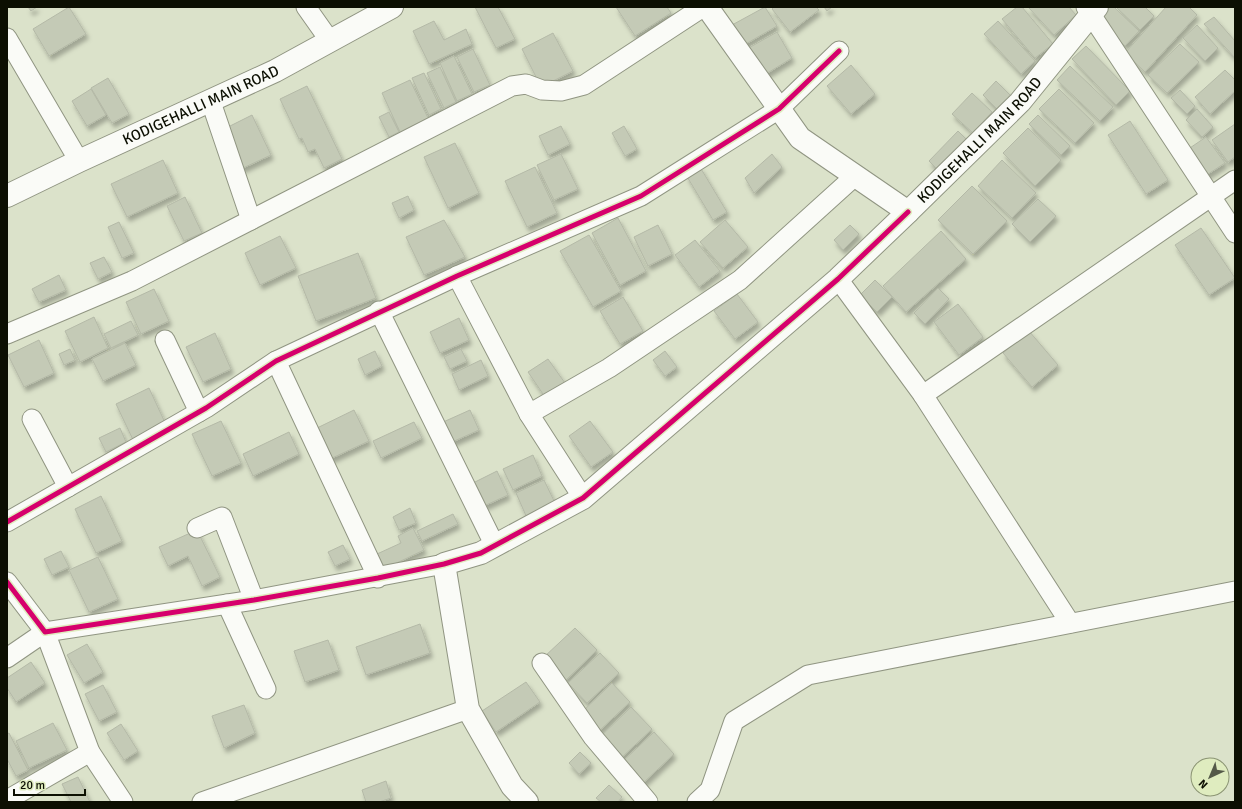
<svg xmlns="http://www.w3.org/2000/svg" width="1242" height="809" viewBox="0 0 1242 809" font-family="Signika,sans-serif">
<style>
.building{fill:#c4cab6;stroke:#b4b9a7;filter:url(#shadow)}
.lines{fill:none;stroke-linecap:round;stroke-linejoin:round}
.street-casing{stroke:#909582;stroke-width:21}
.secondary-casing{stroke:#909582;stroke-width:24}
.street{stroke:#fafbf7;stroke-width:19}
.secondary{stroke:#fafbf7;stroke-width:22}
.cycleway-casing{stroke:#dfecbf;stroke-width:8}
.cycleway{stroke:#d6006c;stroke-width:5}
.labels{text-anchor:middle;stroke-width:3;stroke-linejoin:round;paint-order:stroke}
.street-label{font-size:15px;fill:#0c0f02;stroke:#dfecbf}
</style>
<defs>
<filter id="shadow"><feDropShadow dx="2.5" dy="4.5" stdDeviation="2" flood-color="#0004"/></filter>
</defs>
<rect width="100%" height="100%" fill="#dbe2ca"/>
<g class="building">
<path d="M28 7H37L31 11Z"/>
<path d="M69 7 86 34 49 56 33 29Z"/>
<path d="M475 7H498L515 39 496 48Z"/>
<path d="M616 7H667L671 13 635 36Z"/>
<path d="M765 7 777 26 744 45 732 25Z"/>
<path d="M774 7H816L819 10 790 32 772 9Z"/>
<path d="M824 7H832L827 11Z"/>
<path d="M1017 7H1022L1053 44 1035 58 1002 19Z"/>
<path d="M1028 7H1069L1076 15 1054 35Z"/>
<path d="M1110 7H1114L1139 31 1125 46 1098 20Z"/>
<path d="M1116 7H1145L1154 16 1140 30Z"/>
<path d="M1166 7H1189L1197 15 1145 72 1125 53Z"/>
<path d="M1214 17 1235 41V58L1204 24Z"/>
<path d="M434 21 444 40 466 29 472 44 429 64 413 31Z"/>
<path d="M998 21 1035 61 1021 74 984 34Z"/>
<path d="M1197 25 1218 48 1205 61 1183 38Z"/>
<path d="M777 32 792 58 761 77 745 50Z"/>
<path d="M553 33 573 71 541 87 522 49Z"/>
<path d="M1180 44 1199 62 1167 93 1148 75Z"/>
<path d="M1086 46 1130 91 1116 105 1072 59Z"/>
<path d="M473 49 490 85 474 92 457 57Z"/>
<path d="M454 56 472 94 457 101 440 63Z"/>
<path d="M851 65 875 94 851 114 827 86Z"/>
<path d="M1070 66 1113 107 1100 121 1057 80Z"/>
<path d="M440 67 456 102 444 108 427 73Z"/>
<path d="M1225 70 1235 80V91L1210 114 1195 97Z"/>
<path d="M424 73 441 109 429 115 412 78Z"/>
<path d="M108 78 129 114 112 123 91 88Z"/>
<path d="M410 80 428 118 400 132 382 93Z"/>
<path d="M996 81 1011 96 998 110 983 95Z"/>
<path d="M307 86 342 159 324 168 315 149 308 152 302 138 299 139 280 99Z"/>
<path d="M91 89 106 115 87 126 72 101Z"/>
<path d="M1059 89 1094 123 1075 143 1039 109Z"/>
<path d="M1180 90 1195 106 1187 114 1171 98Z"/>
<path d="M972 93 992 112 973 133 952 114Z"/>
<path d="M1197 109 1213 127 1202 137 1186 120Z"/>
<path d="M389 112 399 132 389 137 379 117Z"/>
<path d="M252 115 271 155 241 169 222 130Z"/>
<path d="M1038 115 1070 146 1061 155 1029 124Z"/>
<path d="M1130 121 1168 180 1146 194 1108 135Z"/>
<path d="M1235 124V157L1228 162 1212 140Z"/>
<path d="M561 126 570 144 548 155 539 136Z"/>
<path d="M624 126 637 149 625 156 612 133Z"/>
<path d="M1028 128 1061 160 1035 186 1003 153Z"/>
<path d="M958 131 969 142 940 172 929 161Z"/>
<path d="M1206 137 1225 163 1202 178 1184 152Z"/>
<path d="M455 143 479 193 448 208 424 157Z"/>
<path d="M561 154 578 189 554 200 537 165Z"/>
<path d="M772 154 782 167 754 193 745 178Z"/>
<path d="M163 160 178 193 127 217 111 184Z"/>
<path d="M1002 160 1036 193 1012 218 978 186Z"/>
<path d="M535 167 557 213 527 227 505 181Z"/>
<path d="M700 167 727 212 713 220 686 175Z"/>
<path d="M972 186 1007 221 973 254 938 220Z"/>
<path d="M408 196 414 210 399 218 392 203Z"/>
<path d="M185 197 202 233 184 241 167 206Z"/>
<path d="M1038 199 1056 216 1030 242 1012 224Z"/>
<path d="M618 218 646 271 620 285 592 233Z"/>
<path d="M444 220 465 257 424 275 406 237Z"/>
<path d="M725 220 748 247 723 268 700 242Z"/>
<path d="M119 222 134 253 122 258 108 227Z"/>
<path d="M658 225 672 254 648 266 634 237Z"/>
<path d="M850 225 859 234 843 250 834 240Z"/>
<path d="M1201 228 1235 278 1209 295 1175 245Z"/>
<path d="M941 231 966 259 906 312 883 286Z"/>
<path d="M589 235 621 291 593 307 560 251Z"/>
<path d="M280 236 296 268 260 285 245 253Z"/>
<path d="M695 240 720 271 699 287 675 255Z"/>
<path d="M358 253 376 298 316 321 298 276Z"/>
<path d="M104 257 112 272 98 279 90 263Z"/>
<path d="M59 275 66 290 39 302 32 289Z"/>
<path d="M875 280 892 297 877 312 860 295Z"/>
<path d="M938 288 949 299 925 324 914 313Z"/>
<path d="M154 289 169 321 141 334 126 302Z"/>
<path d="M737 294 758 322 735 339 714 311Z"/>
<path d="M623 297 643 331 620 344 600 311Z"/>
<path d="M958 304 983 337 959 355 934 322Z"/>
<path d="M94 317 108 348 80 362 65 331Z"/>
<path d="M459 318 469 340 440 353 430 332Z"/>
<path d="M131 321 138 335 111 348 104 334Z"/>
<path d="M1029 331 1058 365 1032 387 1003 353Z"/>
<path d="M215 333 231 369 203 382 186 347Z"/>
<path d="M39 340 54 373 24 387 8 355Z"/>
<path d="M125 343 136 365 103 381 92 359Z"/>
<path d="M70 349 75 360 64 365 59 354Z"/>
<path d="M461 349 467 361 450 369 444 357Z"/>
<path d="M375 351 382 366 365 375 358 359Z"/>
<path d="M665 351 677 367 665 376 653 360Z"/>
<path d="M548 359 565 383 545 397 528 372Z"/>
<path d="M481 360 488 376 459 390 452 374Z"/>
<path d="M149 388 168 429 135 444 116 404Z"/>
<path d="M354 410 369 441 330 459 315 429Z"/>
<path d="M470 410 479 430 450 443 441 423Z"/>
<path d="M221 421 241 463 212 476 192 434Z"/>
<path d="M590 421 613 452 591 467 569 436Z"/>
<path d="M414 422 422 438 381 458 373 441Z"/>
<path d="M120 428 126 442 106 452 99 438Z"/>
<path d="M289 432 299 454 253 476 243 454Z"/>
<path d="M533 455 542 476 513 490 503 469Z"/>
<path d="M497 471 508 495 484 506 473 483Z"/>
<path d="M544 480 556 505 527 518 516 493Z"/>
<path d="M101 496 122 541 96 553 75 509Z"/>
<path d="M410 508 416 523 399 530 393 517Z"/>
<path d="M453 514 458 524 422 541 417 531Z"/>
<path d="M413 528 424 550 384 569 377 554 401 543 398 536Z"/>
<path d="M197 530 220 577 202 586 188 556 168 566 159 547Z"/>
<path d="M343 545 350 559 335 566 328 552Z"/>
<path d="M61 551 69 567 52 575 44 559Z"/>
<path d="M98 557 118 599 89 612 69 570Z"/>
<path d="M420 624 430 653 366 675 356 647Z"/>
<path d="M575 628 597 650 566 680 544 657Z"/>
<path d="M328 640 339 670 305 682 294 651Z"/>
<path d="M87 644 103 672 84 683 67 655Z"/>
<path d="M600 653 619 673 587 703 568 683Z"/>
<path d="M31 662 45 683 16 702 7 688V678Z"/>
<path d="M526 682 540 702 496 732 482 711Z"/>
<path d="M612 683 630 702 597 733 580 714Z"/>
<path d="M103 685 117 712 99 721 85 694Z"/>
<path d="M244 705 255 733 224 748 212 716Z"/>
<path d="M631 707 652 729 619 760 598 739Z"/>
<path d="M53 723 67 750 29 768 16 741Z"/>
<path d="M121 724 138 751 124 760 107 733Z"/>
<path d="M654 732 674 754 641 785 621 763Z"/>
<path d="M9 733 28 770 16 776 7 759V734Z"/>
<path d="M580 752 591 763 579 774 569 763Z"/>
<path d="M78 777 90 802H71L62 784Z"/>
<path d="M386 781 391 798 379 802H366L362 790Z"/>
<path d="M609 785 622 797 618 802H601L596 798Z"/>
</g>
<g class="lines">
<defs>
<g id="street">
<path d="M306 7 330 41"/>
<path d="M1086 7 1235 233"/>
<path d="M7 38 79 161"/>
<path d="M211 102 251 220"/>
<path d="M457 276 529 414 583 498"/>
<path d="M838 279 923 395 1070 623"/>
<path d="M379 311 495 546"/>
<path d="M7 334 132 281 512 86 526 84 542 90 561 91 584 85 703 7"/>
<path d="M165 340 199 412"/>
<path d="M276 361 378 578"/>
<path d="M923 395 1235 180"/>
<path d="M529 414 609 368 740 280 855 176"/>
<path d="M32 419 68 487"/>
<path d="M7 522 206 408 276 361 457 276 641 196 779 109 839 51"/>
<path d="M197 528 222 517 254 600"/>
<path d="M7 582 45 632 254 600 444 564"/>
<path d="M227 604 266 689"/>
<path d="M7 658 45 632 90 752 123 802"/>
<path d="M542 663 593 737 648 802"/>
<path d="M7 800 90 752"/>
<path d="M202 802 468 709"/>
<path d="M697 802 710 790 734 721 808 675 1235 591"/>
</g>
<g id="secondary">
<path id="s1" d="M707 7 800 138 908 212 1020 102 1097 7"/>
<path id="s2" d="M7 196 79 161 275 71 392 7"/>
<path d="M527 802 512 786 468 709 444 564 481 553 583 498 838 279 908 212"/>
</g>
</defs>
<use href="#street" class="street-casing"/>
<use href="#secondary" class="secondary-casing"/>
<use href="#street" class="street"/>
<use href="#secondary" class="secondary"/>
<defs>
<g id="cycleway">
<path d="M7 522 206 408 276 361 457 276 641 196 779 109 839 51"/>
<path d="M7 582 45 632 254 600 378 578 444 564 481 553 583 498 838 279 908 212"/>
</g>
</defs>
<use href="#cycleway" class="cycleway-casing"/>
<use href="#cycleway" class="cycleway"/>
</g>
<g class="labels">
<g class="street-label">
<text dy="5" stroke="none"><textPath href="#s2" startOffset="214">KODIGEHALLI MAIN ROAD</textPath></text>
<text dy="5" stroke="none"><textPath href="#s1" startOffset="393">KODIGEHALLI MAIN ROAD</textPath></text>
</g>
</g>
<rect width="1242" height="809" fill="none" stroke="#0c0f02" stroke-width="16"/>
<g transform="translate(1210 777) rotate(224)"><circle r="19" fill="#dfecbf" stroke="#8b9473"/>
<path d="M0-3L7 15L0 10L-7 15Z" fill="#545948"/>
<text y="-6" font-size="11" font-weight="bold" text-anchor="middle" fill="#0c0f02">N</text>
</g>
<path d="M14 789v6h71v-6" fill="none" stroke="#0c0f02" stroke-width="2"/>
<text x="20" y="789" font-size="12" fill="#0c0f02" stroke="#dfecbf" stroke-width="3" paint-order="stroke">20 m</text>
</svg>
